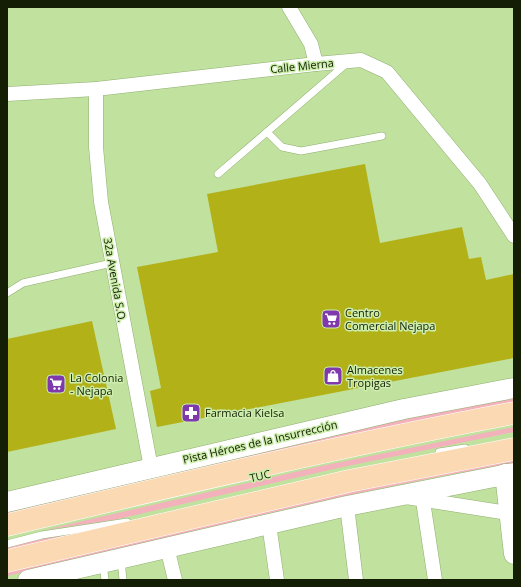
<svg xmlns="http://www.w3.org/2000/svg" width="521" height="587" viewBox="0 0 521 587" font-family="'Open Sans',sans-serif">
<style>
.green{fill:#f3b2bb}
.building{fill:#b2b117}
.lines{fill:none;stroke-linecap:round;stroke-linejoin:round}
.lane-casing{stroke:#90af70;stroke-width:8}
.street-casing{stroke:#90af70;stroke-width:15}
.secondary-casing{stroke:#90af70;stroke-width:21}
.primary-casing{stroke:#fff;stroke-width:23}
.lane{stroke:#fff;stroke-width:7}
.street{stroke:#fff;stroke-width:14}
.secondary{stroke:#fff;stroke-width:20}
.primary{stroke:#fad9b3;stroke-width:22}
.labels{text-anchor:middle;stroke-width:3;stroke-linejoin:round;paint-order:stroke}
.street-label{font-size:11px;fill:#131e05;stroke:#cdeeac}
.poi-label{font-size:11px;fill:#131e05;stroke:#cdeeac;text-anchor:start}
</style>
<rect width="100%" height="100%" fill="#c1e19f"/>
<g class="green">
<path d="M514 397V403L7 516V510L349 430Z"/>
<path d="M514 427V432L338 468 114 520 44 530 321 466Z"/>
<path d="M514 457V463C343 492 175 536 7 576V569L343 491Z"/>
<path d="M92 531 7 552V547L43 538Z"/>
</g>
<g class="building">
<path d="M365 164 380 243 462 227 469 259 481 257 486 280 514 274V358L157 427 150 391 161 388 137 267 218 252 207 194Z"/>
<path d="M92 321 116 429 7 452V339Z"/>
</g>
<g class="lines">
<defs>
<g id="lane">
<path d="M267 132 282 147 301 151 382 136"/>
<path d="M218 174 347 63"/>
<path d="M7 293 23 283 112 263"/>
<path d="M439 452 465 448"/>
<path d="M7 544 42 535 127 522"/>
<path d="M121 560 123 580"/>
<path d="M103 564 105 580"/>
</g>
<g id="street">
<path d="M289 7 311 44 316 64"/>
<path d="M96 89V147L101 202 151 468"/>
<path d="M7 94 96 89 316 64 361 60 387 72 480 184 514 236"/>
<path d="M406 497 514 514"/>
<path d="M423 501 435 580"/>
<path d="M347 506 356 580"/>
<path d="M269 524 277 580"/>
<path d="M167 547 175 580"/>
</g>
<g id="secondary">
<path d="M505 474 514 554"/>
<path d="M7 502 404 409 514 388"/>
<path d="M28 580 347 506 514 473"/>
</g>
<g id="primary">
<path d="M7 525C175 485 344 445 514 413"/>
<path d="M7 561 349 481 514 449"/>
</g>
</defs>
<use href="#lane" class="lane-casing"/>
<use href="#street" class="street-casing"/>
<use href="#secondary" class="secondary-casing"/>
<use href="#primary" class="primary-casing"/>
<use href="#lane" class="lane"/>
<use href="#street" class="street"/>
<use href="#secondary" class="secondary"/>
<use href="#primary" class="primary"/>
</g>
<defs>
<symbol id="supermarket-square" viewBox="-11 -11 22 22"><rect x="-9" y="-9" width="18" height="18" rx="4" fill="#7f39ac" stroke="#cdeeac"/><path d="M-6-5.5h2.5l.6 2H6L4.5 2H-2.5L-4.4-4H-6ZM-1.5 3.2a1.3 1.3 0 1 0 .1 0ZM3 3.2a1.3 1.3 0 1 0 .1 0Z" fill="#fff"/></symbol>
<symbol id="shop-square" viewBox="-11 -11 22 22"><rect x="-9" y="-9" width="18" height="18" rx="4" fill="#7f39ac" stroke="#cdeeac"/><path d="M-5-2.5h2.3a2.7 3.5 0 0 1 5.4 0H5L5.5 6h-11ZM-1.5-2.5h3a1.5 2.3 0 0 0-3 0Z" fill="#fff"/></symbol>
<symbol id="pharmacy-square" viewBox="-11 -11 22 22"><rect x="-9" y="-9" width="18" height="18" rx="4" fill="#7f39ac" stroke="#cdeeac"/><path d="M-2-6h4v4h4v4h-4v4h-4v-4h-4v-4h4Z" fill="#fff"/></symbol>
</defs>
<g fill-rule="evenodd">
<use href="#supermarket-square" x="320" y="308" width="22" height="22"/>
<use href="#shop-square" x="322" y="365" width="22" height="22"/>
<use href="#supermarket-square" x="45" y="373" width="22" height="22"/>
<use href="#pharmacy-square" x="180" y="402" width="22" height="22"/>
</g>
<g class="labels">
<g class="street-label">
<text transform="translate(302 66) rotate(-6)" y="4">Calle Mierna</text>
<text transform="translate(115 280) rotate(80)" y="4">32a Avenida S.O.</text>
<text transform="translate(260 442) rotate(-13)" y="4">Pista Héroes de la Insurrección</text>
<text transform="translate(260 476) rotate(-13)" y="4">TUC</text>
</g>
<g class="poi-label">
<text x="345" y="317">Centro<tspan x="345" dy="13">Comercial Nejapa</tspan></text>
<text x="347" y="374">Almacenes<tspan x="347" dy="13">Tropigas</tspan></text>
<text x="70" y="382">La Colonia<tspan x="70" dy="13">- Nejapa</tspan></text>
<text x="205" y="417">Farmacia Kielsa</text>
</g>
</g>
<rect width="521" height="587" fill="none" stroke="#131e05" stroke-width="16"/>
</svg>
